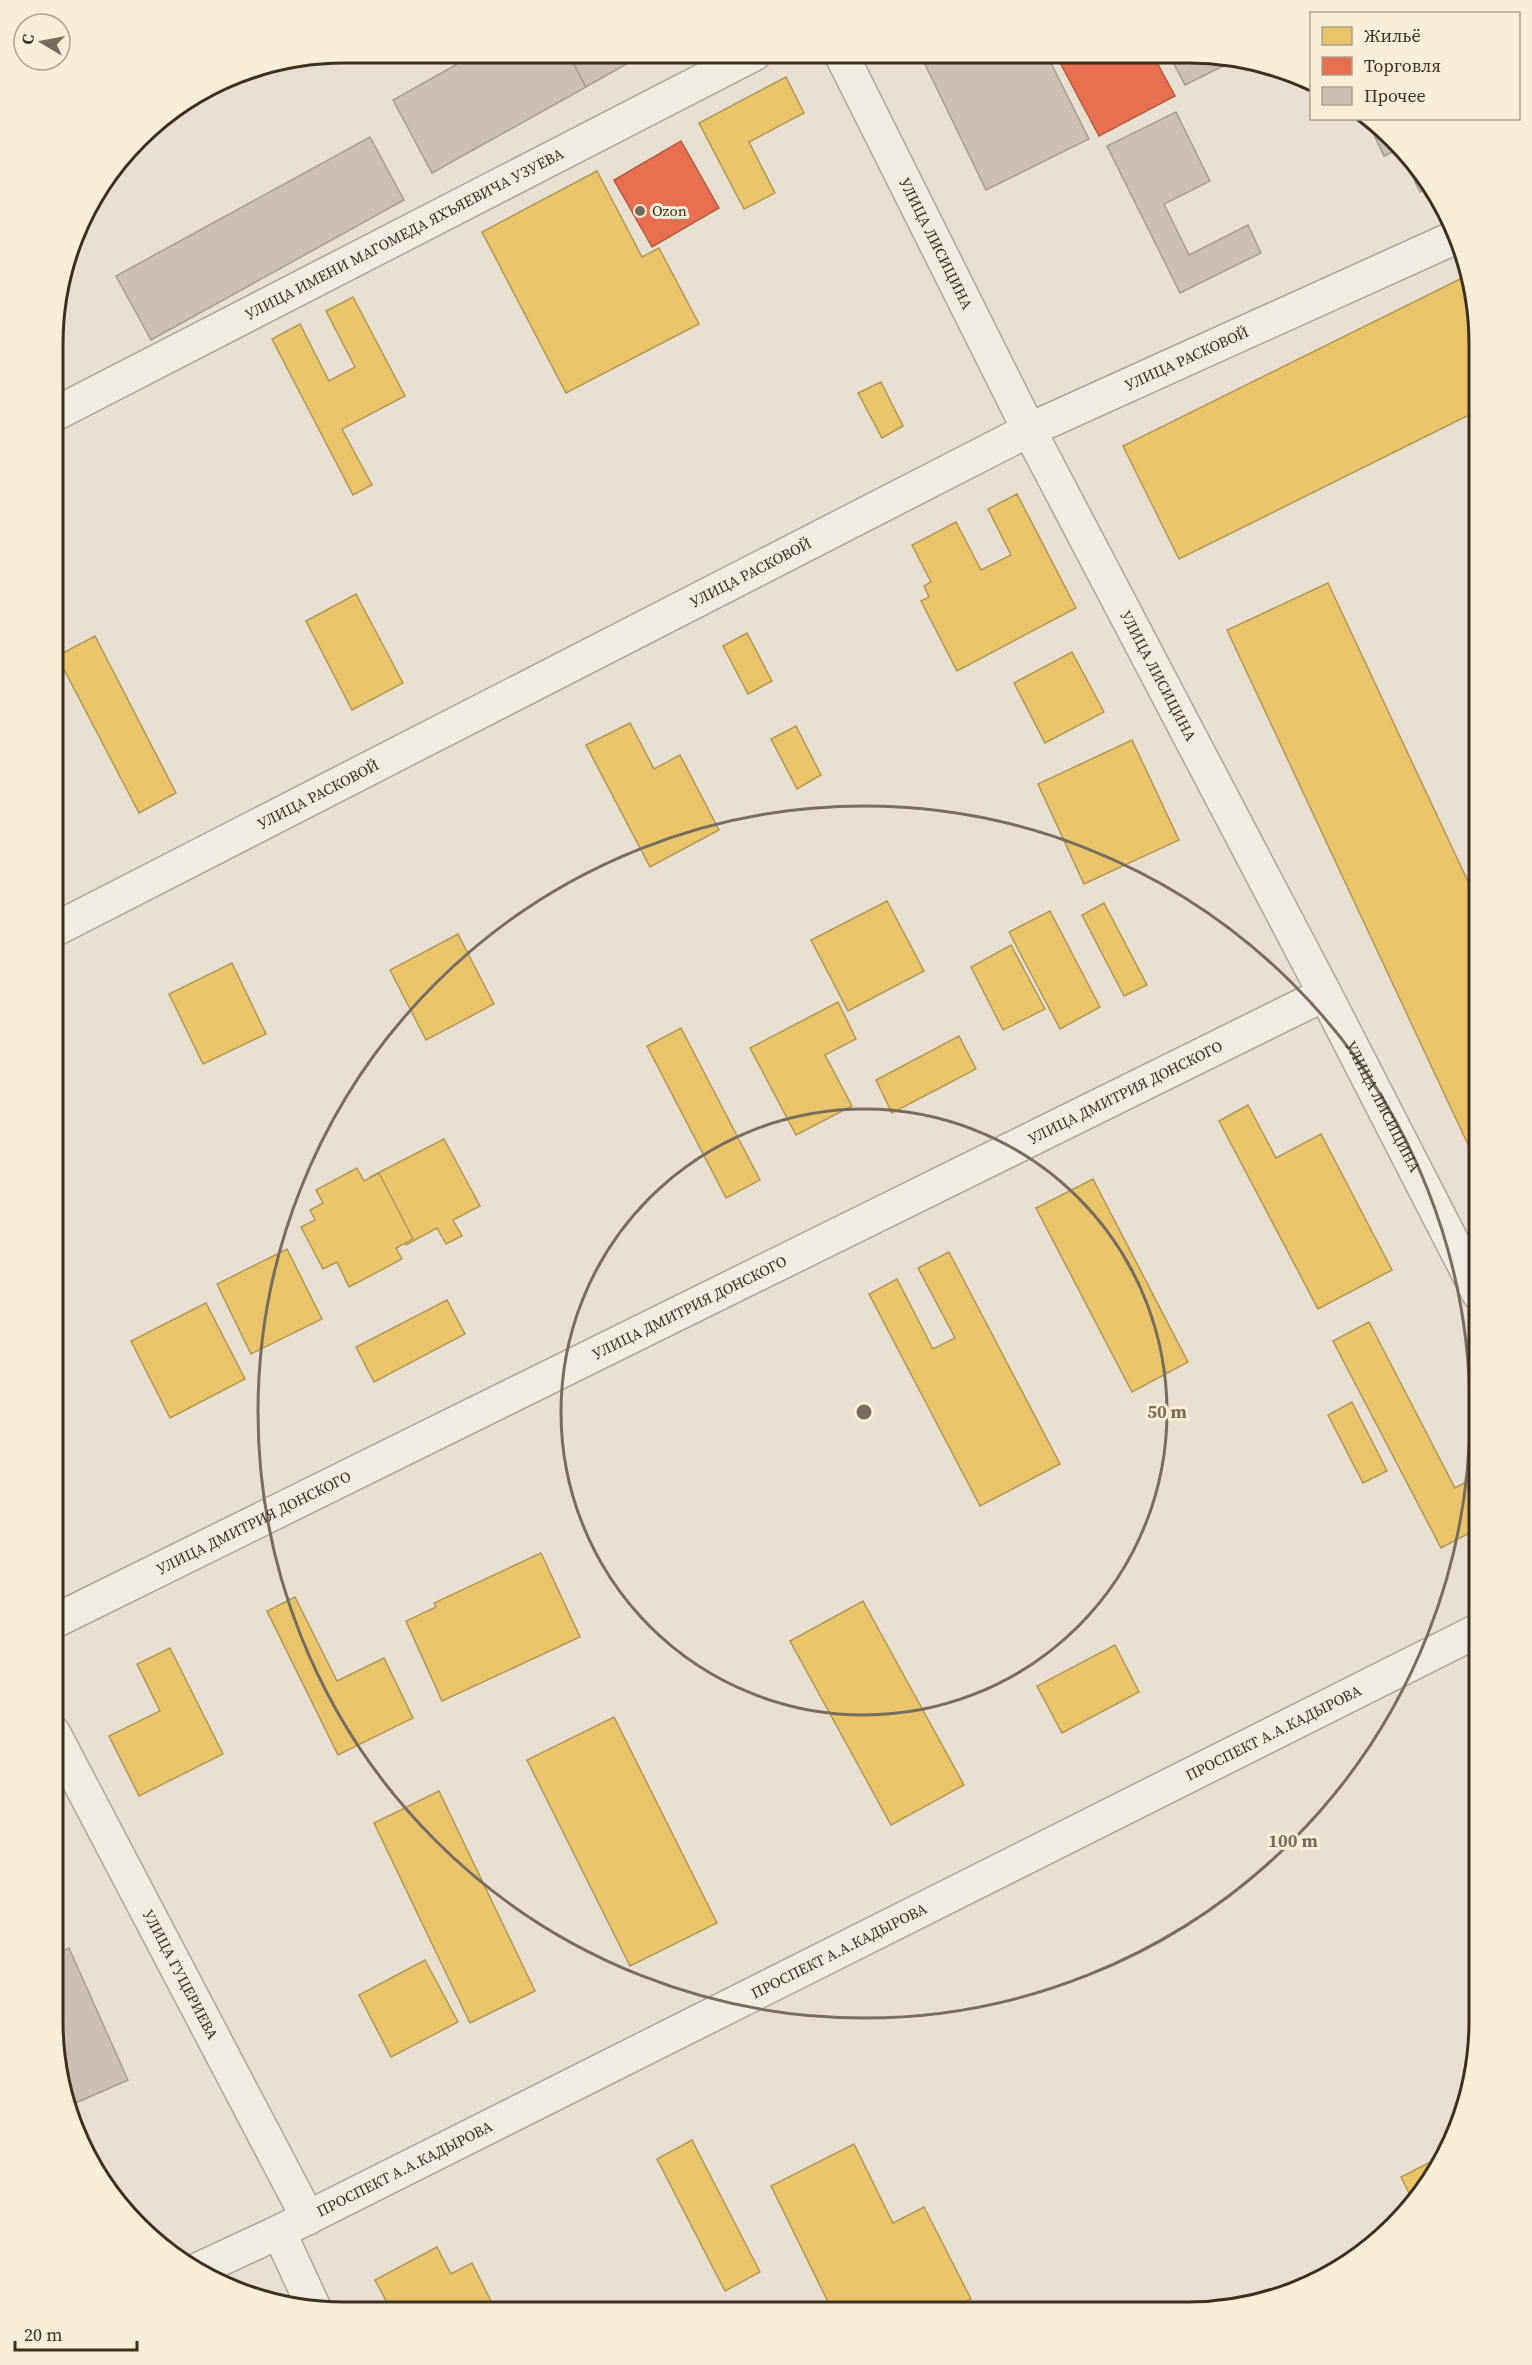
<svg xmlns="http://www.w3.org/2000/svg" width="1532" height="2365" viewBox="0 0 1532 2365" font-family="'Source Serif 4',serif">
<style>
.homes{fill:#e9c46a;stroke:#b59754;stroke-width:1.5}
.shops{fill:#e76f51;stroke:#b45c42;stroke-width:1.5}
.building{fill:#cbbfb2;stroke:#a89c90;stroke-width:1.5}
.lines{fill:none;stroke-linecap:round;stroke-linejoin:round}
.minor-casing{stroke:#ada599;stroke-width:36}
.minor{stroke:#efebe3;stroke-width:33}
.ring{fill:none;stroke:#786c5e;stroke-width:3}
.poi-dot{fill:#786c5e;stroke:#f7eed8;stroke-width:2}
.labels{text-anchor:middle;stroke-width:6;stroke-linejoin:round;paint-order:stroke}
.poi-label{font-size:15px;fill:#3d2e20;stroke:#f7eed8;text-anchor:start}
.street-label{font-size:15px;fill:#3d2e20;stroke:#f7eed8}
.rim{fill:none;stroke:#3d2e20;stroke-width:3}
.centre{fill:#786c5e;stroke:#f7eed8;stroke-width:3}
.ring-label{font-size:18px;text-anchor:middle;font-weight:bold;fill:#786c5e;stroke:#f7eed8;stroke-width:6;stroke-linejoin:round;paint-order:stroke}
</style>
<rect width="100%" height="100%" fill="#e7e0d1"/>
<g class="homes">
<path d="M786 77 804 113 749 142 775 193 744 209 699 123Z"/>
<path d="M597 171 642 257 659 248 699 324 566 393 482 232Z"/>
<path d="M1466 276 1480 344 1479 410 1179 559 1123 446Z"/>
<path d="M353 297 405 396 342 429 372 485 353 495 272 339 300 324 329 381 355 367 326 311Z"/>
<path d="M881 382 903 426 882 438 858 393Z"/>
<path d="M1017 494 1076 608 957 671 921 601 929 597 924 586 931 582 912 545 956 522 981 570 1011 555 988 509Z"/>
<path d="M1328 583 1479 905V1168L1227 630Z"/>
<path d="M356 594 403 683 352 710 306 621Z"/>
<path d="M747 633 772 681 748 694 723 646Z"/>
<path d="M95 636 176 793 139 813 57 656Z"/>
<path d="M1072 652 1104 712 1045 743 1014 683Z"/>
<path d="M630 723 654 769 680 755 719 830 650 867 586 745Z"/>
<path d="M796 726 821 775 797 789 771 739Z"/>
<path d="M1132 740 1179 840 1084 884 1038 784Z"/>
<path d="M887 901 924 971 848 1011 811 940Z"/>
<path d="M1104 903 1147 985 1124 996 1082 915Z"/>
<path d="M1050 911 1100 1007 1060 1029 1009 932Z"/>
<path d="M458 934 494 1004 426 1040 390 970Z"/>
<path d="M1011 945 1045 1009 1003 1030 971 967Z"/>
<path d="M232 963 266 1034 203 1064 169 994Z"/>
<path d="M838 1002 856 1039 825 1055 852 1106 796 1135 750 1048Z"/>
<path d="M681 1028 760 1180 726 1198 647 1046Z"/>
<path d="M959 1036 976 1069 892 1113 876 1080Z"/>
<path d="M1248 1105 1276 1158 1321 1134 1392 1270 1318 1309 1219 1121Z"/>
<path d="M444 1139 480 1206 453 1220 462 1236 446 1244 437 1228 406 1245 370 1177Z"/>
<path d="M357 1168 364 1181 379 1173 413 1239 396 1248 402 1259 349 1287 337 1262 323 1269 301 1227 315 1220 310 1210 323 1203 316 1190Z"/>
<path d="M1093 1179 1188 1362 1132 1392 1036 1208Z"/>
<path d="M287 1249 322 1319 251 1354 217 1284Z"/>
<path d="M949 1252 1060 1464 980 1506 869 1294 897 1279 933 1349 955 1338 918 1268Z"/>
<path d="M447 1300 465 1334 374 1382 356 1347Z"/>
<path d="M206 1303 245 1379 170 1418 131 1341Z"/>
<path d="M1369 1322 1455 1488 1479 1475V1528L1441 1548 1333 1341Z"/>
<path d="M1352 1402 1387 1471 1363 1483 1328 1415Z"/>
<path d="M541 1553 580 1637 442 1701 406 1621 436 1607 434 1603Z"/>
<path d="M295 1597 337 1681 384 1658 413 1718 338 1755 267 1611Z"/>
<path d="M863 1601 964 1785 891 1825 790 1641Z"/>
<path d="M1115 1645 1139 1692 1062 1733 1037 1686Z"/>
<path d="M170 1648 223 1754 139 1796 109 1736 160 1711 137 1664Z"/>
<path d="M614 1717 717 1923 630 1966 527 1760Z"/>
<path d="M439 1791 535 1991 470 2023 374 1823Z"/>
<path d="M425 1960 458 2022 391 2057 359 1995Z"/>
<path d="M692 2140 760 2272 725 2291 657 2159Z"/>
<path d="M854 2144 893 2223 924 2207 971 2299 945 2312H833L771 2186Z"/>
<path d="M1438 2158 1440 2162 1414 2203 1401 2177Z"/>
<path d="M437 2247 451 2274 472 2263 496 2311 391 2310 375 2280Z"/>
</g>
<g class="shops">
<path d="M1056 55H1153L1175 96 1099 136Z"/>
<path d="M681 141 719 208 652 247 614 180Z"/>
</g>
<g class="building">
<path d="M477 53H568L586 87 432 173 393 100Z"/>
<path d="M568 53H646L586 87Z"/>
<path d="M920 54 1047 55 1089 139 986 190Z"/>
<path d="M1186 55H1226L1239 58 1185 85 1173 62Z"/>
<path d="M1176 112 1210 181 1164 204 1189 255 1248 225 1261 253 1180 293 1107 146Z"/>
<path d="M1366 118H1371L1419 166 1431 187 1420 192 1399 149 1384 156Z"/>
<path d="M370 137 404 200 151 340 116 276Z"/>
<path d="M69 1948 128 2080 69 2106 52 2021 53 1955Z"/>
</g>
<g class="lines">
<defs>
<g id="minor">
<path id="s1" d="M841 54 1029 430 1325 994 1479 1294"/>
<path id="s2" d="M55 414 754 54"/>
<path id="s3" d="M54 930 1029 430 1458 236"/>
<path id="s4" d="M53 1622 1325 994"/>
<path id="s5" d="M53 1732 308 2218"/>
<path d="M279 2232 315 2310"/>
<path id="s6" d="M197 2270 279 2232 1479 1630"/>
</g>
</defs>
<use href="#minor" class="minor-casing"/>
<use href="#minor" class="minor"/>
</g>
<g class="ring">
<circle cx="864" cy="1412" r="303"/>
<circle cx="864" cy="1412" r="606"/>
</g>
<circle class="poi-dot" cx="640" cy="211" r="6"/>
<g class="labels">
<g class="poi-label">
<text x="652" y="216">Ozon</text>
</g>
<g class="street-label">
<text dy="5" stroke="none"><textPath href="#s2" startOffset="393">УЛИЦА ИМЕНИ МАГОМЕДА ЯХЪЯЕВИЧА УЗУЕВА</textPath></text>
<text dy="5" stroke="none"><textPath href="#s1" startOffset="212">УЛИЦА ЛИСИЦИНА</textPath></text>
<text dy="5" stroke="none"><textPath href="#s3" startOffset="1269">УЛИЦА РАСКОВОЙ</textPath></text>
<text dy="5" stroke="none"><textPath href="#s3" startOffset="783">УЛИЦА РАСКОВОЙ</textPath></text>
<text dy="5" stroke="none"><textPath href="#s1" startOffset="698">УЛИЦА ЛИСИЦИНА</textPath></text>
<text dy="5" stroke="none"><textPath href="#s3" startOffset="297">УЛИЦА РАСКОВОЙ</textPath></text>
<text dy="5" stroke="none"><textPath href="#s4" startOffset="1196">УЛИЦА ДМИТРИЯ ДОНСКОГО</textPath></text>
<text dy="5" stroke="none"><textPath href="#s1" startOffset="1184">УЛИЦА ЛИСИЦИНА</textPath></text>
<text dy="5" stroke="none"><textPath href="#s4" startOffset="710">УЛИЦА ДМИТРИЯ ДОНСКОГО</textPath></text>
<text dy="5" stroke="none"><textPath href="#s4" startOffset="224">УЛИЦА ДМИТРИЯ ДОНСКОГО</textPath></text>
<text dy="5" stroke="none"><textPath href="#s6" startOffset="1203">ПРОСПЕКТ А.А.КАДЫРОВА</textPath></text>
<text dy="5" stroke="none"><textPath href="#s6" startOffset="717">ПРОСПЕКТ А.А.КАДЫРОВА</textPath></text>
<text dy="5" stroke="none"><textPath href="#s5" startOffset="274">УЛИЦА ГУЦЕРИЕВА</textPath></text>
<text dy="5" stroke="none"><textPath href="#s6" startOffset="231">ПРОСПЕКТ А.А.КАДЫРОВА</textPath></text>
</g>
</g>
<path d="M0 0H1532V2365H0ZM344 63H1188A281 281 0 0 1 1469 344V2021A281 281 0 0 1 1188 2302H344A281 281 0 0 1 63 2021V344A281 281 0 0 1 344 63Z" fill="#f7eed8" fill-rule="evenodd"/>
<path class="rim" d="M344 63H1188A281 281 0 0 1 1469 344V2021A281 281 0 0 1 1188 2302H344A281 281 0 0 1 63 2021V344A281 281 0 0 1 344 63Z"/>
<circle cx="864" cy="1412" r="9" class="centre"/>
<g class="ring-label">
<text x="1167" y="1418">50 m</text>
<text x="1293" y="1847">100 m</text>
</g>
<rect x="1310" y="12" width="210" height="108" fill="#f7eed8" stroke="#ada18e" stroke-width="1.5"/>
<rect x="1322" y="27" width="30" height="18" fill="#e9c46a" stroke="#ada18e" stroke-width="1.5"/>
<text x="1364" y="42" font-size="18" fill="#3d2e20">Жильё</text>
<rect x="1322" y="57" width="30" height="18" fill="#e76f51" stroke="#ada18e" stroke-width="1.5"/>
<text x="1364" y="72" font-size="18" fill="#3d2e20">Торговля</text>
<rect x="1322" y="87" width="30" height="18" fill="#cbbfb2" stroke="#ada18e" stroke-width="1.5"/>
<text x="1364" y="102" font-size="18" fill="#3d2e20">Прочее</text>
<g transform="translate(42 42) rotate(280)"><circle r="28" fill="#f7eed8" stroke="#ada18e" stroke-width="1.5"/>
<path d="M0-4.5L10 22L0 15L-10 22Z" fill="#786c5e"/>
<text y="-9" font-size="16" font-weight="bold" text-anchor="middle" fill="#3d2e20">С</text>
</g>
<path d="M15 2341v9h122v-9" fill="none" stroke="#3d2e20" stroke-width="3"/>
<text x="24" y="2341" font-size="18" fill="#3d2e20" stroke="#f7eed8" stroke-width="4.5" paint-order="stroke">20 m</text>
</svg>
